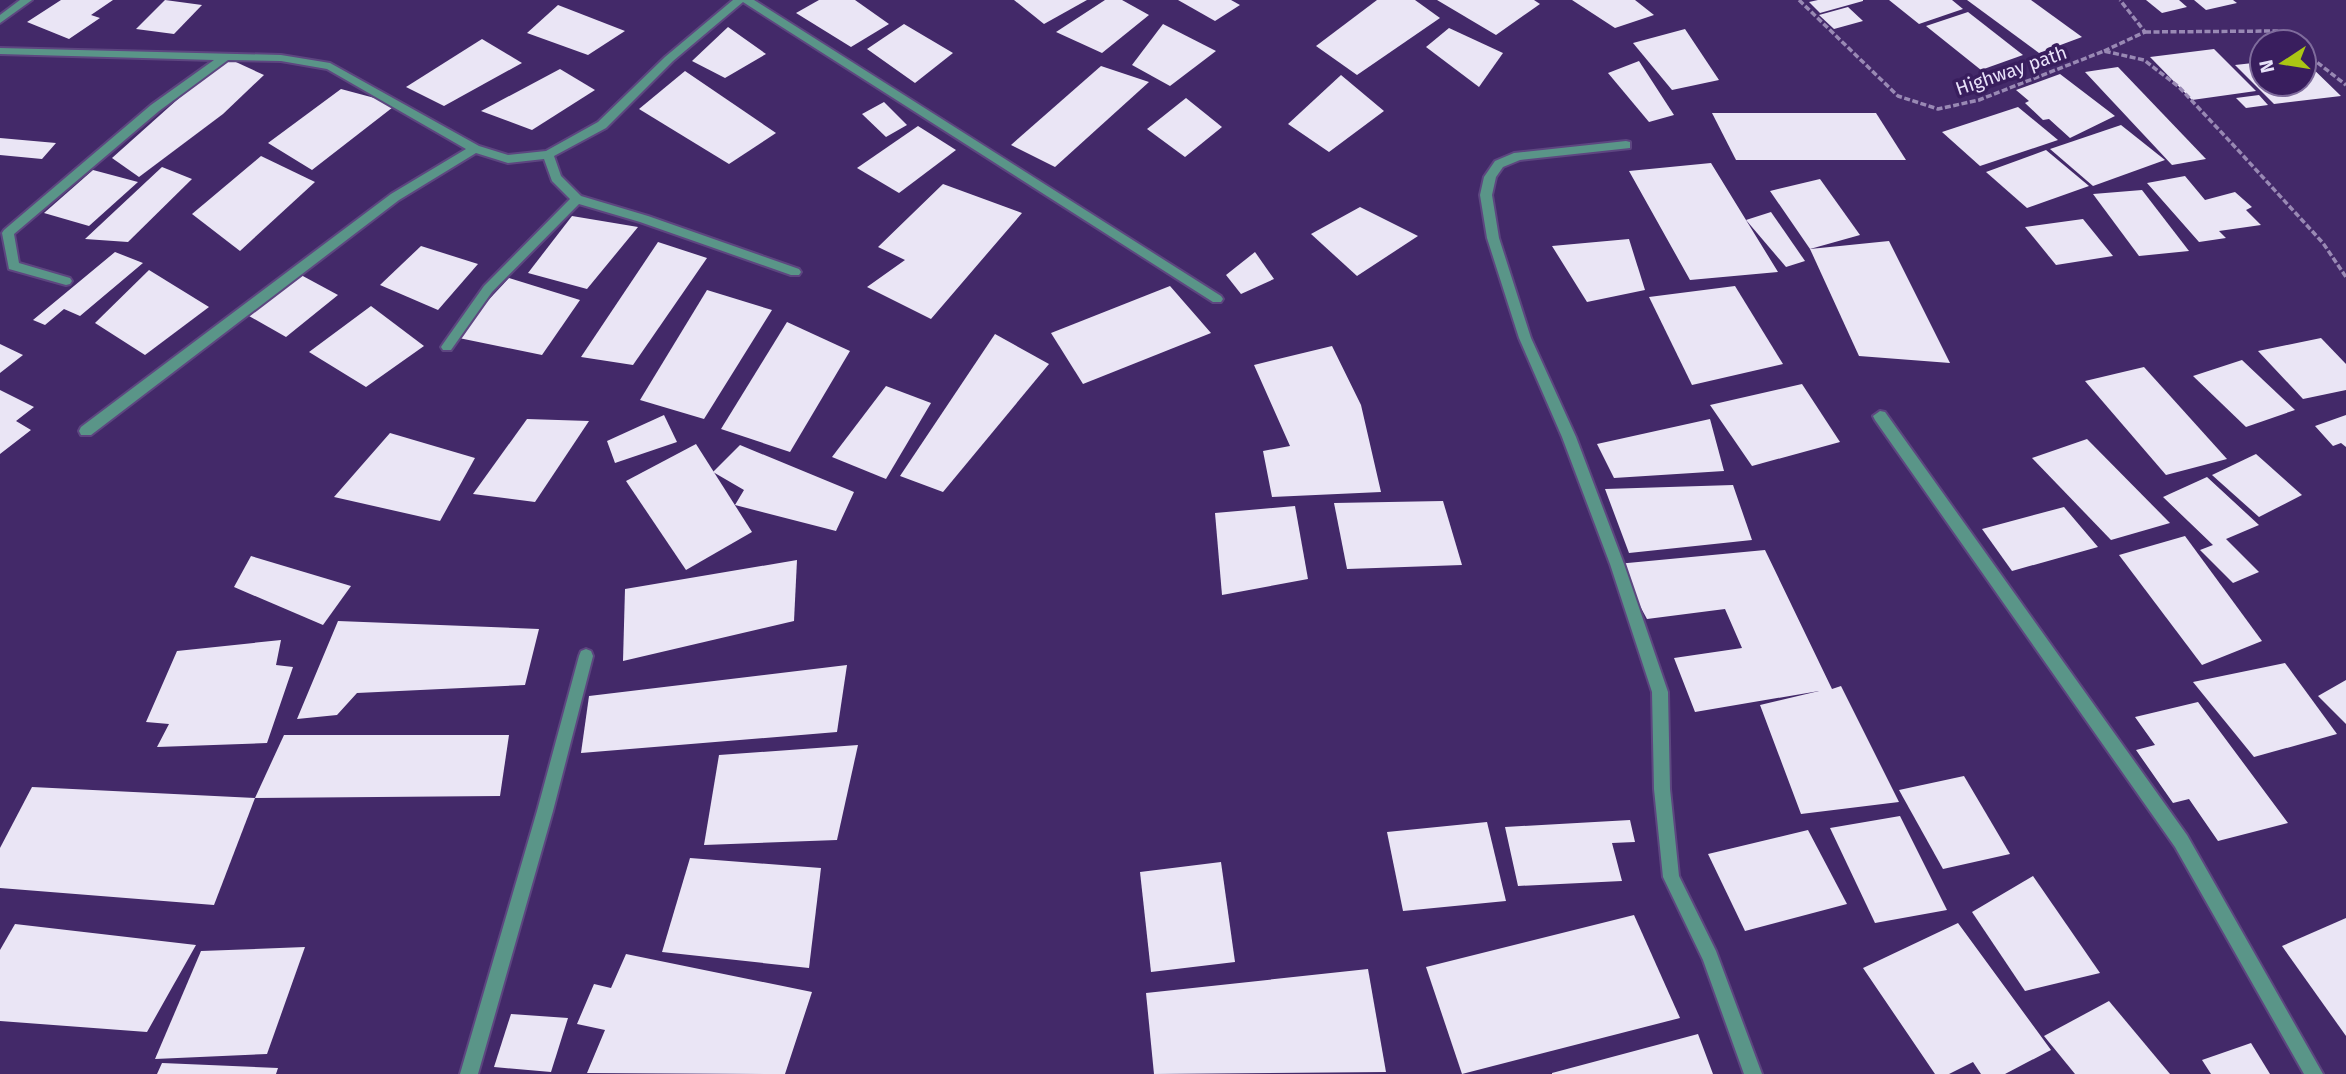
<svg xmlns="http://www.w3.org/2000/svg" width="2346" height="1074" viewBox="0 0 2346 1074" font-family="'Fira Sans',sans-serif">
<style>
.building{fill:#eae5f5}
.lines{fill:none;stroke-linecap:round;stroke-linejoin:round}
.street-casing{stroke:#5d4680;stroke-width:4}
.path{stroke:#9989b4;stroke-width:3.5;stroke-dasharray:6 2.5;stroke-linecap:butt}
.street{fill:#5a9588;fill-rule:evenodd}
.labels{text-anchor:middle;stroke-width:7;stroke-linejoin:round;paint-order:stroke}
.far-street-label{font-size:19px;fill:#e8e1f9;stroke:#391e5e}
</style>
<rect width="100%" height="100%" fill="#432969"/>
<g class="building">
<path d="M61 0H113L91 15 100 18 69 39 27 22Z"/>
<path d="M165 0 202 5 174 34 136 29Z"/>
<path d="M819 0H855L889 24 851 47 796 13Z"/>
<path d="M1014 0H1087L1044 24Z"/>
<path d="M1105 0H1122L1149 15 1102 53 1056 32Z"/>
<path d="M1178 0H1231L1240 5 1215 21Z"/>
<path d="M1377 0H1415L1440 18 1357 75 1316 46Z"/>
<path d="M1437 0H1534L1540 4 1496 35Z"/>
<path d="M1572 0H1635L1654 15 1615 28Z"/>
<path d="M1818 0H1863V1L1820 13 1809 2Z"/>
<path d="M1889 0H1952L1963 9 1919 24Z"/>
<path d="M1967 0H2031L2082 37 2039 53Z"/>
<path d="M2146 0H2179L2187 7 2162 13Z"/>
<path d="M2194 0H2233L2237 3 2206 10Z"/>
<path d="M558 5 625 31 588 55 527 33Z"/>
<path d="M1848 7 1863 21 1834 29 1819 15Z"/>
<path d="M1968 12 2023 55 1981 70 1926 26Z"/>
<path d="M904 24 953 53 915 83 867 49Z"/>
<path d="M1163 24 1216 51 1170 86 1132 65Z"/>
<path d="M728 27 766 54 725 78 692 61Z"/>
<path d="M1449 28 1503 53 1479 87 1426 47Z"/>
<path d="M1685 29 1719 80 1672 90 1633 43Z"/>
<path d="M482 39 522 63 444 106 406 87Z"/>
<path d="M2214 49 2256 91 2192 100 2150 57Z"/>
<path d="M225 57 264 75 223 114 139 177 112 158Z"/>
<path d="M2304 60 2341 96 2274 104 2235 65 2262 62V84H2304Z"/>
<path d="M1639 61 1674 115 1649 122 1608 73Z"/>
<path d="M1101 66 1149 82 1055 167 1011 145Z"/>
<path d="M2118 67 2206 159 2172 165 2085 72Z"/>
<path d="M560 69 595 90 532 130 481 111Z"/>
<path d="M685 71 776 133 729 164 639 109Z"/>
<path d="M2060 74 2115 116 2070 138 2049 119 2043 120 2025 103 2029 101 2016 90Z"/>
<path d="M1341 75 1384 111 1329 152 1288 124Z"/>
<path d="M341 89 397 104 312 170 268 143Z"/>
<path d="M2259 95 2268 105 2246 108 2236 98Z"/>
<path d="M1186 98 1222 127 1185 157 1147 129Z"/>
<path d="M884 102 907 125 886 137 862 114Z"/>
<path d="M2018 107 2058 140 1980 166 1942 132Z"/>
<path d="M1712 113H1876L1906 160H1736Z"/>
<path d="M2121 125 2165 160 2093 186 2050 149Z"/>
<path d="M918 126 956 150 899 193 857 168Z"/>
<path d="M0 138 56 143 42 159 0 155Z"/>
<path d="M2046 150 2089 186 2027 208 1986 172Z"/>
<path d="M261 156 315 182 240 251 192 214Z"/>
<path d="M1711 163 1746 220 1778 272 1690 280 1629 171Z"/>
<path d="M162 167 192 179 128 242 85 239Z"/>
<path d="M93 170 138 182 89 226 44 213Z"/>
<path d="M2185 176 2205 200 2235 192 2252 207 2246 210 2261 225 2219 231 2226 238 2199 242 2147 183Z"/>
<path d="M1820 179 1860 235 1810 249 1770 191Z"/>
<path d="M943 184 1022 213 931 319 867 287 905 260 878 247Z"/>
<path d="M2142 190 2189 251 2139 256 2093 194Z"/>
<path d="M1360 207 1418 236 1357 276 1311 234Z"/>
<path d="M1771 212 1805 261 1786 267 1746 220Z"/>
<path d="M572 216 638 227 587 289 528 273Z"/>
<path d="M2083 219 2113 256 2056 265 2025 227Z"/>
<path d="M1629 239 1645 290 1587 302 1552 246Z"/>
<path d="M1889 241 1950 363 1859 356 1810 249Z"/>
<path d="M658 242 707 258 633 365 581 357Z"/>
<path d="M421 246 478 264 438 310 380 285Z"/>
<path d="M115 252 143 263 80 316 64 309 45 325 33 320Z"/>
<path d="M1255 252 1274 279 1241 294 1226 275Z"/>
<path d="M149 270 209 307 145 355 95 323Z"/>
<path d="M301 275 338 295 286 337 249 316Z"/>
<path d="M509 278 580 300 542 355 454 337Z"/>
<path d="M1170 286 1211 333 1083 384 1051 333Z"/>
<path d="M1735 286 1783 364 1692 385 1649 297Z"/>
<path d="M707 290 772 310 704 419 640 400Z"/>
<path d="M371 306 424 346 366 387 309 352Z"/>
<path d="M787 322 850 351 790 452 721 429Z"/>
<path d="M995 334 1049 364 943 492 900 476Z"/>
<path d="M2321 338 2346 364V390L2303 399 2258 351Z"/>
<path d="M0 344 23 355 0 373Z"/>
<path d="M1332 346 1361 405 1381 492 1272 497 1263 451 1290 446 1254 365Z"/>
<path d="M2242 360 2295 410 2246 427 2193 376Z"/>
<path d="M2144 367 2227 459 2166 475 2085 381Z"/>
<path d="M1802 384 1840 442 1752 466 1710 405Z"/>
<path d="M886 386 931 403 886 479 832 457Z"/>
<path d="M0 390 34 407 16 421 31 430 0 454Z"/>
<path d="M664 415 677 442 615 463 607 441Z"/>
<path d="M2346 415V447L2341 443 2333 446 2315 426Z"/>
<path d="M527 419 589 421 535 502 473 494Z"/>
<path d="M1710 419 1724 471 1614 478 1597 444Z"/>
<path d="M390 433 475 458 440 521 334 497Z"/>
<path d="M2087 439 2170 523 2111 540 2032 458Z"/>
<path d="M696 444 752 532 686 570 626 481Z"/>
<path d="M740 445 854 492 836 531 735 505 744 490 713 472Z"/>
<path d="M2256 454 2302 495 2259 517 2212 475Z"/>
<path d="M2207 477 2259 525 2226 539 2259 572 2233 583 2200 550 2213 545 2163 497Z"/>
<path d="M1733 485 1752 540 1629 553 1605 489Z"/>
<path d="M1443 501 1462 565 1347 569 1334 503Z"/>
<path d="M1295 506 1308 579 1222 595 1215 513Z"/>
<path d="M2064 507 2098 547 2012 571 1982 529Z"/>
<path d="M2185 536 2262 641 2202 665 2119 555Z"/>
<path d="M1765 550 1832 689 1841 686 1899 802 1801 814 1760 705 1819 691 1695 712 1674 658 1742 648 1725 609 1647 619 1617 564Z"/>
<path d="M251 556 351 586 323 625 234 587Z"/>
<path d="M797 560 794 621 623 661 625 589Z"/>
<path d="M338 621 539 629 525 685 357 693 337 715 297 719Z"/>
<path d="M281 640 276 665 293 667 267 743 157 747 169 724 146 722 177 651Z"/>
<path d="M2285 663 2337 734 2254 757 2193 682Z"/>
<path d="M847 665 837 732 581 753 589 696Z"/>
<path d="M2346 680V724L2318 696Z"/>
<path d="M2198 702 2288 823 2218 841 2189 799 2173 803 2136 750 2155 745 2135 717Z"/>
<path d="M284 735H509L500 796 255 798Z"/>
<path d="M858 745 837 840 704 845 719 755Z"/>
<path d="M1964 776 2010 854 1943 869 1899 790Z"/>
<path d="M32 787 255 798 214 905 0 888V848Z"/>
<path d="M1900 816 1947 910 1875 923 1830 828Z"/>
<path d="M1630 820 1635 842 1612 843 1622 881 1518 886 1505 827Z"/>
<path d="M1487 822 1506 901 1403 911 1387 832Z"/>
<path d="M1808 830 1847 904 1745 931 1708 854Z"/>
<path d="M690 858 821 868 809 968 662 952Z"/>
<path d="M1221 862 1235 962 1151 972 1140 872Z"/>
<path d="M2033 876 2100 973 2025 991 1972 912Z"/>
<path d="M1634 915 1680 1018 1462 1074 1426 967Z"/>
<path d="M2346 918V1036L2282 946Z"/>
<path d="M1958 923 2051 1050 2005 1074H1981L1973 1062 1949 1074H1935L1863 968Z"/>
<path d="M15 924 196 945 147 1032 0 1021V950Z"/>
<path d="M305 947 267 1054 155 1059 201 951Z"/>
<path d="M626 954 812 992 785 1074 587 1073 605 1030 577 1024 594 984 611 988Z"/>
<path d="M1368 969 1386 1072 1154 1074 1146 993Z"/>
<path d="M2109 1001 2170 1074H2075L2044 1036Z"/>
<path d="M511 1014 568 1018 551 1072 494 1067Z"/>
<path d="M1698 1034 1713 1074H1552V1073Z"/>
<path d="M2251 1043 2270 1074H2211L2202 1060Z"/>
<path d="M162 1063 278 1068 276 1074H157Z"/>
</g>
<g class="lines">
<defs>
<g id="street">
<path d="M20 0H32L0 23V15Z"/>
<path d="M733 0H754L1221 296 1223 299 1221 302H1213L743 2 673 61 606 128 554 156 561 176 581 196 648 216 799 269 801 272 799 275H791L640 222 579 204 492 292 451 350H443L441 347 443 344 484 286 570 199 552 181 544 159 508 163 476 153 399 200 91 435H81L79 431 81 427 391 194 466 149 327 69 281 61 228 60 159 111 14 234 19 263 70 278 72 281 70 284 66 285 9 269 2 233 4 230 151 105 214 60 0 54V48L281 55 330 63 479 146 508 155 546 151 598 122 665 57Z"/>
<path d="M1626 141 1630 142V148L1520 160 1503 167 1496 177 1492 195 1499 238 1531 338 1576 437 1624 564 1668 692 1670 789 1679 876 1716 951 1762 1074H1744L1703 960 1663 877 1654 789 1652 692 1610 564 1562 437 1519 338 1487 238 1480 195 1484 177 1495 161 1514 153Z"/>
<path d="M1880 411 1885 412 2187 835 2323 1074H2304L2175 847 1875 420 1873 416Z"/>
<path d="M586 649 591 651 593 656 553 811 478 1074H460L537 811 579 656 581 651Z"/>
</g>
</defs>
<use href="#street" class="street-casing"/>
<g class="path">
<path d="M1799 0 1898 96 1938 109 1979 100 2104 51 2144 60 2179 87 2237 149 2323 243 2346 277"/>
<path d="M2145 32 2277 31 2291 42"/>
<path d="M2104 51 2145 32 2120 0"/>
<path d="M2304 52 2346 85"/>
</g>
<use href="#street" class="street"/>
</g>
<g class="labels">
<g class="far-street-label">
<text transform="translate(2011 70) rotate(-19)" y="7">Highway path</text>
</g>
</g>
<g transform="translate(2283 63) rotate(258)"><circle r="33" fill="#391e5e" stroke="#7f6c9c" stroke-width="2"/>
<path d="M0-5L12 26L0 18L-12 26Z" fill="#abc614"/>
<text y="-10" font-size="19" font-weight="bold" text-anchor="middle" fill="#e8e1f9">N</text>
</g>
</svg>
